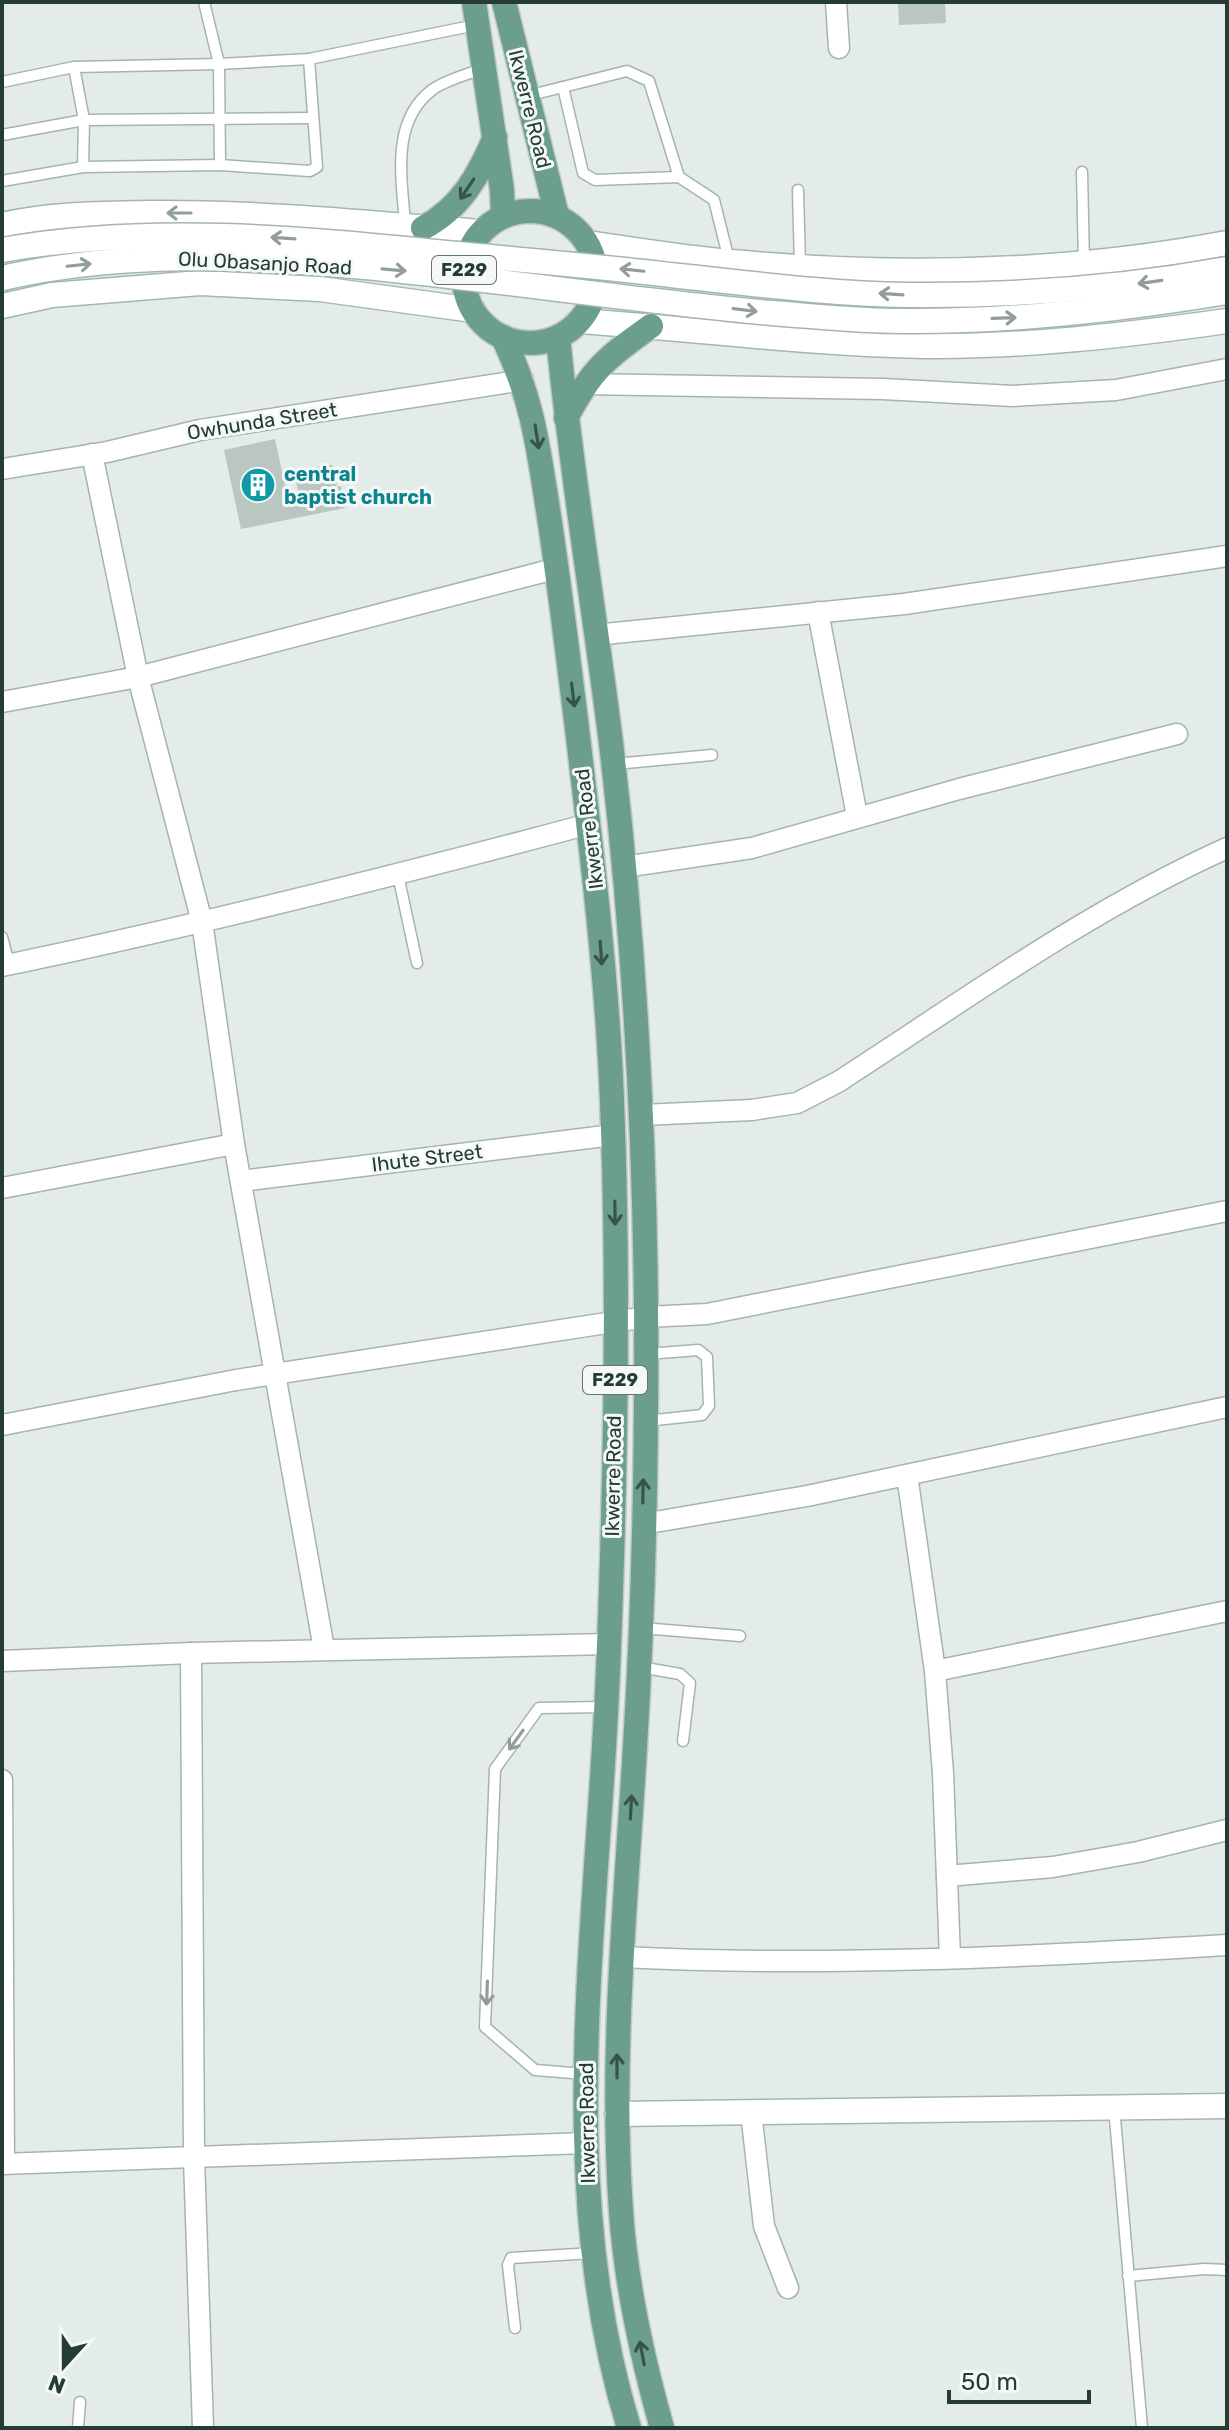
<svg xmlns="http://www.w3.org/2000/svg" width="1229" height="2430" viewBox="0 0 1229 2430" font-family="Rubik,sans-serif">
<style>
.building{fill:#b9c7c0}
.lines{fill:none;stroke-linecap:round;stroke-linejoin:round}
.lane-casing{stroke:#a6b4ae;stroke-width:13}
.street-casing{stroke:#a6b4ae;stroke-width:23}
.secondary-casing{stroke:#a2b7af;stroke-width:27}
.primary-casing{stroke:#c2c8c6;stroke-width:27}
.lane{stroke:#fff;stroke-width:10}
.street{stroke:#fff;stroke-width:20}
.secondary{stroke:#fff;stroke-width:24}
.primary{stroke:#6b9e8f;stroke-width:24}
.secondary-bridge-casing{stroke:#a2b7af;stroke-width:27;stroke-linecap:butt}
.secondary-bridge{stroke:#fff;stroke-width:24}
.oneway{stroke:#36544b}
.oneway2{stroke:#929e9a}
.labels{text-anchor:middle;stroke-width:6;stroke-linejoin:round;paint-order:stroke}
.shield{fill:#f4f9f6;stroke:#62756e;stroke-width:2}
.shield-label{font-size:18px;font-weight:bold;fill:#243c34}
.street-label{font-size:20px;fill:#243c34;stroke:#f4f9f6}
.culture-label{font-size:20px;font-weight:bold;fill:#0d838f;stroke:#f4f9f6;text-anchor:start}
</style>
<rect width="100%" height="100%" fill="#e3ece8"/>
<g class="building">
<path d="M898 2H945L946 23 899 25Z"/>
<path d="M275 439 288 499 300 497 295 478 315 474 316 467 332 465 337 483 336 487 341 486 345 508 241 529 224 450Z"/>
</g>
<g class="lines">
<defs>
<g id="lane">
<path d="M204 2 219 64 220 165"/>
<path d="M74 67 84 120 83 167"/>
<path d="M2 82 74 67 219 64 309 59 476 25"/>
<path d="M563 87 583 173 595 180 679 177"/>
<path d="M527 96 627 71 649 81 679 177 714 200 729 260"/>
<path d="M2 135 84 120 313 118"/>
<path d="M1082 172 1084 263"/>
<path d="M2 181 83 167 220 165 310 171 317 167 309 59"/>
<path d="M798 190 800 266"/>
<path d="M405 224C402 179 390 122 432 90 445 80 467 75 483 68"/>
<path d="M615 764 712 755"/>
<path d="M398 875 417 963"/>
<path d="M2 937 9 964"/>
<path d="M646 1421 702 1415 709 1406 707 1357 698 1350 647 1354"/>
<path d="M642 1628 740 1636"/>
<path d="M640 1667 680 1674 690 1683 683 1741"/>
<path d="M585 2074 535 2070 485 2027 495 1769 539 1708 606 1707"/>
<path d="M1114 2107 1142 2428"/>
<path d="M1128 2276 1204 2269 1227 2270"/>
<path d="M515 2328 508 2265 511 2258 593 2253"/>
<path d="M78 2428 80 2402"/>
</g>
<g id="street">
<path d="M836 2 839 48"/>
<path d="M584 384 883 389 1013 396 1116 390 1227 369"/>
<path d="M92 454 138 677 202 922 234 1144 324 1649"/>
<path d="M2 469 107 452 200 430 523 380"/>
<path d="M818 612 857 816"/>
<path d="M595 635 904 604 1227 556"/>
<path d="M2 702 138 677 558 568"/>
<path d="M624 867 752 848 959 789 1177 734"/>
<path d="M2 966C199 925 395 876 589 824"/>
<path d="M642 1115 752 1110 797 1103 838 1082C965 1000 1089 910 1227 848"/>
<path d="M241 1181 613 1135"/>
<path d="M2 1188 234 1144"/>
<path d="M2 1425 236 1380 646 1317 707 1314 1227 1211"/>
<path d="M907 1475 935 1671 943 1773 950 1958"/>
<path d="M643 1524 807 1496 1227 1407"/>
<path d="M191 1653 194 2158 203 2428"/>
<path d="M2 1661 191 1653 609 1644"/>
<path d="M935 1671 1227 1611"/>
<path d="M2 1780 4 2164"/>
<path d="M947 1876 1053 1867 1138 1852 1227 1830"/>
<path d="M622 1957C824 1967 1026 1957 1227 1945"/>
<path d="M751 2112 764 2226 788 2288"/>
<path d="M2 2164 586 2143"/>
</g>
<g id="secondary">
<path d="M2 225C49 214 99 214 147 213 259 212 369 223 480 232"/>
<path d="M588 243C636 250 684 258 732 262 897 277 1064 274 1227 243"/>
<path d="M2 306 52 295 200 283 320 289 473 310"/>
<path d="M580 321C695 329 810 344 925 346 1026 347 1127 335 1227 321"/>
<path d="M617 2114 1227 2106"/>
</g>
<g id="primary">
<path d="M474 2 502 190 503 216"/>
<path d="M504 2 557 216"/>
<circle cx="530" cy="277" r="66"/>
<path d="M423 228C461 208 479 175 495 137"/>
<path d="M503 337C532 398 538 445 548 510 559 580 567 650 576 720 590 839 605 958 611 1078 620 1275 616 1474 608 1671 598 1923 553 2181 629 2428"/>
<path d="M558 337C571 470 593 602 610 735 633 924 644 1113 646 1304 647 1451 644 1600 635 1747 626 1901 610 2056 621 2211 626 2285 642 2357 662 2428"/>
<path d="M566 418C592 369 606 358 651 326"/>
</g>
</defs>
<use href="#lane" class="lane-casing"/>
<use href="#street" class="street-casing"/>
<use href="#secondary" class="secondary-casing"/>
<use href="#primary" class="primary-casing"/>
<use href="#lane" class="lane"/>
<use href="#street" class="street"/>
<use href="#secondary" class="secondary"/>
<use href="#primary" class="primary"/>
<defs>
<g id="secondary-bridge">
<path d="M2 250C153 223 306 239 458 254 532 261 605 267 679 276 755 284 831 294 907 295 1014 296 1121 288 1227 269"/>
<path d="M2 278C122 251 244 256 365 267 501 280 636 301 771 313 814 316 858 321 901 321 1010 322 1119 310 1227 292"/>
</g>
</defs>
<use href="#secondary-bridge" class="secondary-bridge-casing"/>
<use href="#secondary-bridge" class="secondary-bridge"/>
</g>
<defs><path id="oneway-shaft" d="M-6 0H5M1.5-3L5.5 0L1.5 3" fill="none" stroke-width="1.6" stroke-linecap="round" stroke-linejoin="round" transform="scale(2)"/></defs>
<g class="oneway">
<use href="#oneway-shaft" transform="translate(467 189) rotate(124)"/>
<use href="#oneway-shaft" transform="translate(537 437) rotate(81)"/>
<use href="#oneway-shaft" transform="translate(573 695) rotate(83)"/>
<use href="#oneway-shaft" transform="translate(601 953) rotate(86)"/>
<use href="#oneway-shaft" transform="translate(615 1213) rotate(89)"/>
<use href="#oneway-shaft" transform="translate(643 1491) rotate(-89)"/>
<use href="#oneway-shaft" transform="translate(631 1807) rotate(-87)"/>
<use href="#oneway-shaft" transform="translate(617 2066) rotate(-90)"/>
<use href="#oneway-shaft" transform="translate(642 2353) rotate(-101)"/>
</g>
<g class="oneway2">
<use href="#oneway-shaft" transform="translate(179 213) rotate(180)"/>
<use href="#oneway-shaft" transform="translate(283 238) rotate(-176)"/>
<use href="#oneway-shaft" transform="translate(79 265) rotate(-6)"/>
<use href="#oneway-shaft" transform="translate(394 270) rotate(5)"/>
<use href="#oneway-shaft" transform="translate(632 270) rotate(-174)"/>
<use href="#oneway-shaft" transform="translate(1150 282) rotate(172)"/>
<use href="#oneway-shaft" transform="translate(891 294) rotate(-176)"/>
<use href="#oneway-shaft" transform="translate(745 310) rotate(7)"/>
<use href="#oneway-shaft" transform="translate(1004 318) rotate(-2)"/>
<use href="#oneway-shaft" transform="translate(516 1740) rotate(126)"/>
<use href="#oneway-shaft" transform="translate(487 1993) rotate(92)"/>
</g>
<defs>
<symbol id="building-disc" viewBox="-11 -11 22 22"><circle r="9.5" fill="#0f9aa8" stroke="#f4f9f6"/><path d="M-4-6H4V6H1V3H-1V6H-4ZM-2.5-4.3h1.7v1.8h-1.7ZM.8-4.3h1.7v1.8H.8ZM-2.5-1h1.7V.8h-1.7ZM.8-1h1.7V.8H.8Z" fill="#fff"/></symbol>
</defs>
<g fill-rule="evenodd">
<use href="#building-disc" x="238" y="465" width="40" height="40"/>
</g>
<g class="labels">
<g class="shield">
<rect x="432" y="256" width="64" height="28" rx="6"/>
<rect x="583" y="1366" width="64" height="28" rx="6"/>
</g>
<g class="shield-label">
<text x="464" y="276">F229</text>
<text x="615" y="1386">F229</text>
</g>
<g class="street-label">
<text transform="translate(530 109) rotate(76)" y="7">Ikwerre Road</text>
<text transform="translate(265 263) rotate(3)" y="7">Olu Obasanjo Road</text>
<text transform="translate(262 421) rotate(-9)" y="7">Owhunda Street</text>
<text transform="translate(589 829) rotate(-97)" y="7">Ikwerre Road</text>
<text transform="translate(427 1158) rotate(-7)" y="7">Ihute Street</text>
<text transform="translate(613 1476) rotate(-89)" y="7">Ikwerre Road</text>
<text transform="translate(587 2123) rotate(-91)" y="7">Ikwerre Road</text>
</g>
<g class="culture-label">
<text x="284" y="481">central<tspan x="284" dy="23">baptist church</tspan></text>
</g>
</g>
<rect width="1229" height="2430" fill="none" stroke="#243c34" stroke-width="8"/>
<g transform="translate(64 2366) rotate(201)" stroke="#f4f9f6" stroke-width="6" paint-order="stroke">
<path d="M0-6L14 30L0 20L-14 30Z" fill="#243c34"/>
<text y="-12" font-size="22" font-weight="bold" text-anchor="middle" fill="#243c34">N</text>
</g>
<path d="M949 2390v12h140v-12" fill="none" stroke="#243c34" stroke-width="4"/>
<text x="961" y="2390" font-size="24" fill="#243c34" stroke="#f4f9f6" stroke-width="6" paint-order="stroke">50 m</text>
</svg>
